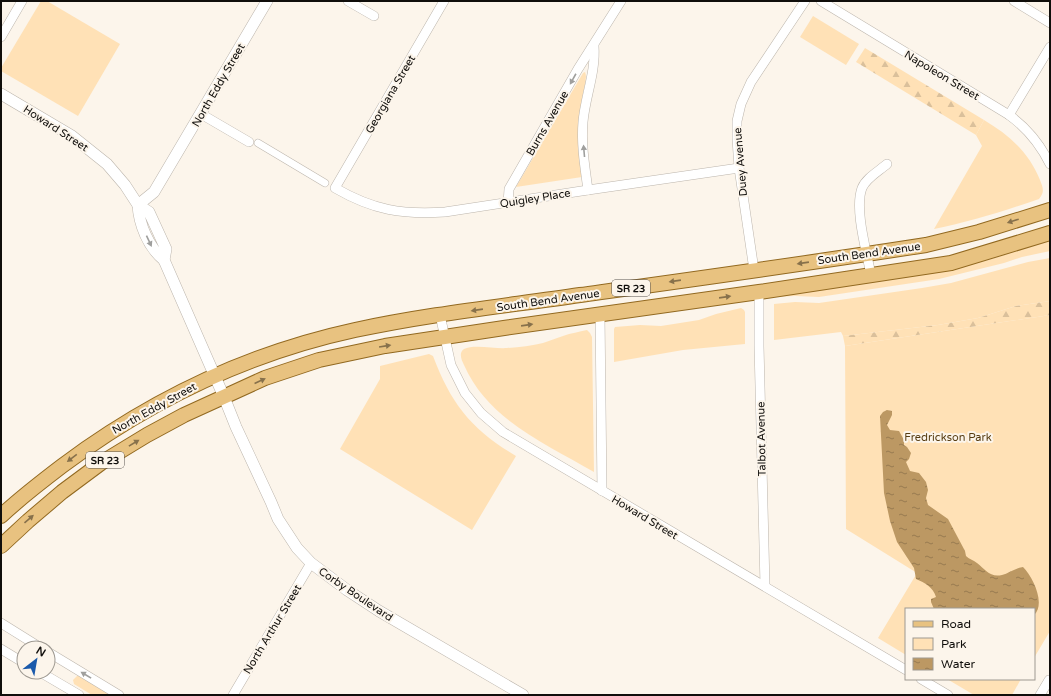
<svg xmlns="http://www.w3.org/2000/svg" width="1051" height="696" viewBox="0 0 1051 696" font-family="'Varela Round',sans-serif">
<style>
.green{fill:#ffe1b6}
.forest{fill:url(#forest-firs)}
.water{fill:url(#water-ripples)}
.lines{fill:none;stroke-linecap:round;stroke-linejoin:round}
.pedestrian-casing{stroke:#bcb5ac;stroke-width:8}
.minor-casing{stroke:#bcb5ac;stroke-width:10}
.tertiary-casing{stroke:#bcb5ac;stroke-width:12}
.primary-casing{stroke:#926920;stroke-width:16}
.pedestrian{stroke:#fff;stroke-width:7}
.minor{stroke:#fff;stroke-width:9}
.tertiary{stroke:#fff;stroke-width:11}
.primary{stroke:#e8c280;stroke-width:14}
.oneway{fill:#9f9f9d}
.oneway2{fill:#87714b}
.labels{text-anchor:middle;stroke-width:4;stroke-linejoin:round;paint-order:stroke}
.shield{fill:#fcf5eb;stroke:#57534e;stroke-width:1}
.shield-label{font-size:10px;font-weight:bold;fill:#100e0b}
.street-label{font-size:11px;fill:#100e0b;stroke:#fcf5eb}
.park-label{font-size:11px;fill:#573d12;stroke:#fcf5eb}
</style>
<defs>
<pattern id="forest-firs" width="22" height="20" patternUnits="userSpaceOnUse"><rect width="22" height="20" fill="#ffe1b6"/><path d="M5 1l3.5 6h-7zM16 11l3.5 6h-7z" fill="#dac09b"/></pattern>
<pattern id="water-ripples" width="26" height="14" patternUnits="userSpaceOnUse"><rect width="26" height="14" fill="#bc9863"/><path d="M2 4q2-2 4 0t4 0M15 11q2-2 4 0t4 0" fill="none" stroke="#977a50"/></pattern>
</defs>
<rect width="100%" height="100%" fill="#fcf5eb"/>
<g class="green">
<path d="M41 1H47L120 44 78 116 1 71V68Z"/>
<path d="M813 16 859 44 846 65 800 37Z"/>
<path d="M585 72C588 77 583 92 582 99 579 125 581 150 582 177L516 187 583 73Z"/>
<path d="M984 120C1009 135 1029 152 1040 180 1043 188 1045 192 1039 199 1004 211 970 222 934 229L982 146 976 135Z"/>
<path d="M1050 240V251L1022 257 1004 263 939 279 819 297 795 296 775 297 932 273 988 260Z"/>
<path d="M1050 258V301L1016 306 978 318 938 325 843 336 841 332 774 340V304L795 302 819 303 922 288 951 283 1028 262Z"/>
<path d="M741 308 744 310 745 312V344L683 350 614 362V329L615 327 640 325 661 326 699 320 716 314Z"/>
<path d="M1050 315V631L1034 658V609H906V655L878 638 917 573 846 529 845 346Z"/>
<path d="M587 330 590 333 592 337 594 472C546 444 488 420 464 365 462 361 458 353 464 349 474 344 495 349 507 348 519 347 532 346 543 343 550 341 556 338 563 336 571 333 579 332 587 330Z"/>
<path d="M429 354 433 356C451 404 472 430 516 456L472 530 340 449 380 379V366Z"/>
<path d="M77 676H80L112 695H92L74 684 73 680Z"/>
<path d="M947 679H1021L1012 695H974Z"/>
</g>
<g class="forest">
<path d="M865 48 984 120 976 135 856 62Z"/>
<path d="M1050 301V315L845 346 843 336 938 325 978 318 1016 306Z"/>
</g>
<path class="water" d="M887 410 892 411V415L887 425 890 430 899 431 904 440V445L907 447 911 453 909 459 906 462 910 471 919 473 926 482 928 490 926 498 928 505 948 519 965 551 966 556C969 559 973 560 977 563 985 569 990 578 1002 575 1009 573 1015 568 1023 567 1033 577 1046 604 1034 615V609H934L931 602V599L936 597C933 587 925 583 916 579L914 568 897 542 890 521 884 493 880 416 883 412Z"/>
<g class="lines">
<defs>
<path id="pedestrian" d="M258 143 325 183"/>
<g id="minor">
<path d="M348 1 374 16"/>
<path d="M444 1 335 188C373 210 402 215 445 212L588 190 739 168"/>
<path d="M821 1 1009 115C1027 128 1040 144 1050 164"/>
<path d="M1014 1 1050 23"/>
<path d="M1 37 22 1"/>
<path d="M201 114 249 142"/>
<path d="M1009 115 1050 47"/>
<path d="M588 190C585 168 581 144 583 122 585 97 596 72 594 46"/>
<path d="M508 203 509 189 578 69 621 1"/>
<path d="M754 270 739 168 737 139V121L741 104 751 82 805 1"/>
<path d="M871 275C867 253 854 209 862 188 866 178 879 171 887 164"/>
<path d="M759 292V346L765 586"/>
<path d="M440 315 451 365 465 393 481 413 503 432 906 670"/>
<path d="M600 315 602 491"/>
<path d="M1 623 41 648"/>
<path d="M1 649 24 663"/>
<path d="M48 652 119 695"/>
<path d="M40 672 79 695"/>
<path d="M921 679 948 695"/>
<path d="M233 695 311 563"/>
<path d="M1040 695 1049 680H1050"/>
</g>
<g id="tertiary">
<path d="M1 94 72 136 107 164 125 185 138 205 149 212 166 249 164 260C148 247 139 224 138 205"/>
<path d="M138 205 154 192 267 1"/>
<path d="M164 260 224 397 236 427 271 502 278 519 297 548 311 563 347 590 379 611 523 695"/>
</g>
<g id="primary">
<path d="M1 516C20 498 41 482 62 466 149 401 249 353 355 330 429 314 505 306 580 295 695 279 811 263 926 245L979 232 1050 210"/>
<path d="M1 546 28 521 62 492 101 463 147 435 184 415 265 378 319 360 385 346 504 328 759 292 951 263 1050 233"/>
</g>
</defs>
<use href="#pedestrian" class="pedestrian-casing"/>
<use href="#minor" class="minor-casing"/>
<use href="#tertiary" class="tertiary-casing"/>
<use href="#primary" class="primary-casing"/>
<use href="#pedestrian" class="pedestrian"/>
<use href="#minor" class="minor"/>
<use href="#tertiary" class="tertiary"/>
<use href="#primary" class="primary"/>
</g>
<defs><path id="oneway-solid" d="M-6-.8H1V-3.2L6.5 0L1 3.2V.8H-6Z"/></defs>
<g class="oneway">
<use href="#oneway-solid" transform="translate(573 79) rotate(119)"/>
<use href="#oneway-solid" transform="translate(584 151) rotate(-95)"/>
<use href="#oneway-solid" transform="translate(149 241) rotate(65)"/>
<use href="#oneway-solid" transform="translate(86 675) rotate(-149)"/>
</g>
<g class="oneway2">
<use href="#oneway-solid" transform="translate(1013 221) rotate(162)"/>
<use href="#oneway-solid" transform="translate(803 263) rotate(172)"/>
<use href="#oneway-solid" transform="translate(675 281) rotate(172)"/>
<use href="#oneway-solid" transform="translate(725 297) rotate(-8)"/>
<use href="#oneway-solid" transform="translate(477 310) rotate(172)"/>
<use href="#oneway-solid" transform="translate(527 325) rotate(-8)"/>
<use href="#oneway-solid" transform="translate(385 346) rotate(-9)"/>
<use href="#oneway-solid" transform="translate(260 381) rotate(-25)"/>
<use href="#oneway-solid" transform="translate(134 443) rotate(-31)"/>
<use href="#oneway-solid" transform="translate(72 458) rotate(143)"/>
<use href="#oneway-solid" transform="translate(29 519) rotate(-41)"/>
</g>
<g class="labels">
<g class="shield">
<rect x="612" y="280" width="38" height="16" rx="3"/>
<rect x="86" y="452" width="38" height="16" rx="3"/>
</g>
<g class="shield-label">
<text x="631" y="292">SR 23</text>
<text x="105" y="464">SR 23</text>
</g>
<g class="street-label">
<text transform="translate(942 75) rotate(31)" y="4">Napoleon Street</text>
<text transform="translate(218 85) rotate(-60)" y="4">North Eddy Street</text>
<text transform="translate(390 94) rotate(-60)" y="4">Georgiana Street</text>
<text transform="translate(547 123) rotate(-60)" y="4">Burns Avenue</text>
<text transform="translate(56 128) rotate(33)" y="4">Howard Street</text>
<text transform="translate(740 162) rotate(-95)" y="4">Duey Avenue</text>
<text transform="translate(535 198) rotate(-9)" y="4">Quigley Place</text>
<text transform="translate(869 253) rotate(-8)" y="4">South Bend Avenue</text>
<text transform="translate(548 300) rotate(-8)" y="4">South Bend Avenue</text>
<text transform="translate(154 408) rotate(-29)" y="4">North Eddy Street</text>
<text transform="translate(761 439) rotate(-91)" y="4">Talbot Avenue</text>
<text transform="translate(645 517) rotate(31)" y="4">Howard Street</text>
<text transform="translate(356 594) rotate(34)" y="4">Corby Boulevard</text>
<text transform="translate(272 629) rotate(-59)" y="4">North Arthur Street</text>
</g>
<g class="park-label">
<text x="948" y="441">Fredrickson Park</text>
</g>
</g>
<rect width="1051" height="696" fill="none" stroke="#100e0b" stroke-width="4"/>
<rect x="905" y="608" width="130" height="72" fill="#fcf5eb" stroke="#9e9991"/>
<rect x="913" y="621" width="20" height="6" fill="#e8c280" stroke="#9e9991"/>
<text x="941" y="628" font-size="12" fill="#100e0b">Road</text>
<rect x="913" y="638" width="20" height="12" fill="#ffe1b6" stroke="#9e9991"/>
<text x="941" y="648" font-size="12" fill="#100e0b">Park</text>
<rect x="913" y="658" width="20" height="12" fill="url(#water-ripples)" stroke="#9e9991"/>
<text x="941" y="668" font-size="12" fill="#100e0b">Water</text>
<g transform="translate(36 660) rotate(31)"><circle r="19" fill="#fcf5eb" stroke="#9e9991"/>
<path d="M0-3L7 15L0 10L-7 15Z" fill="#1b5aab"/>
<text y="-6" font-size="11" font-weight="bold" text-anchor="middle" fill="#100e0b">N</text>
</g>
</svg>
